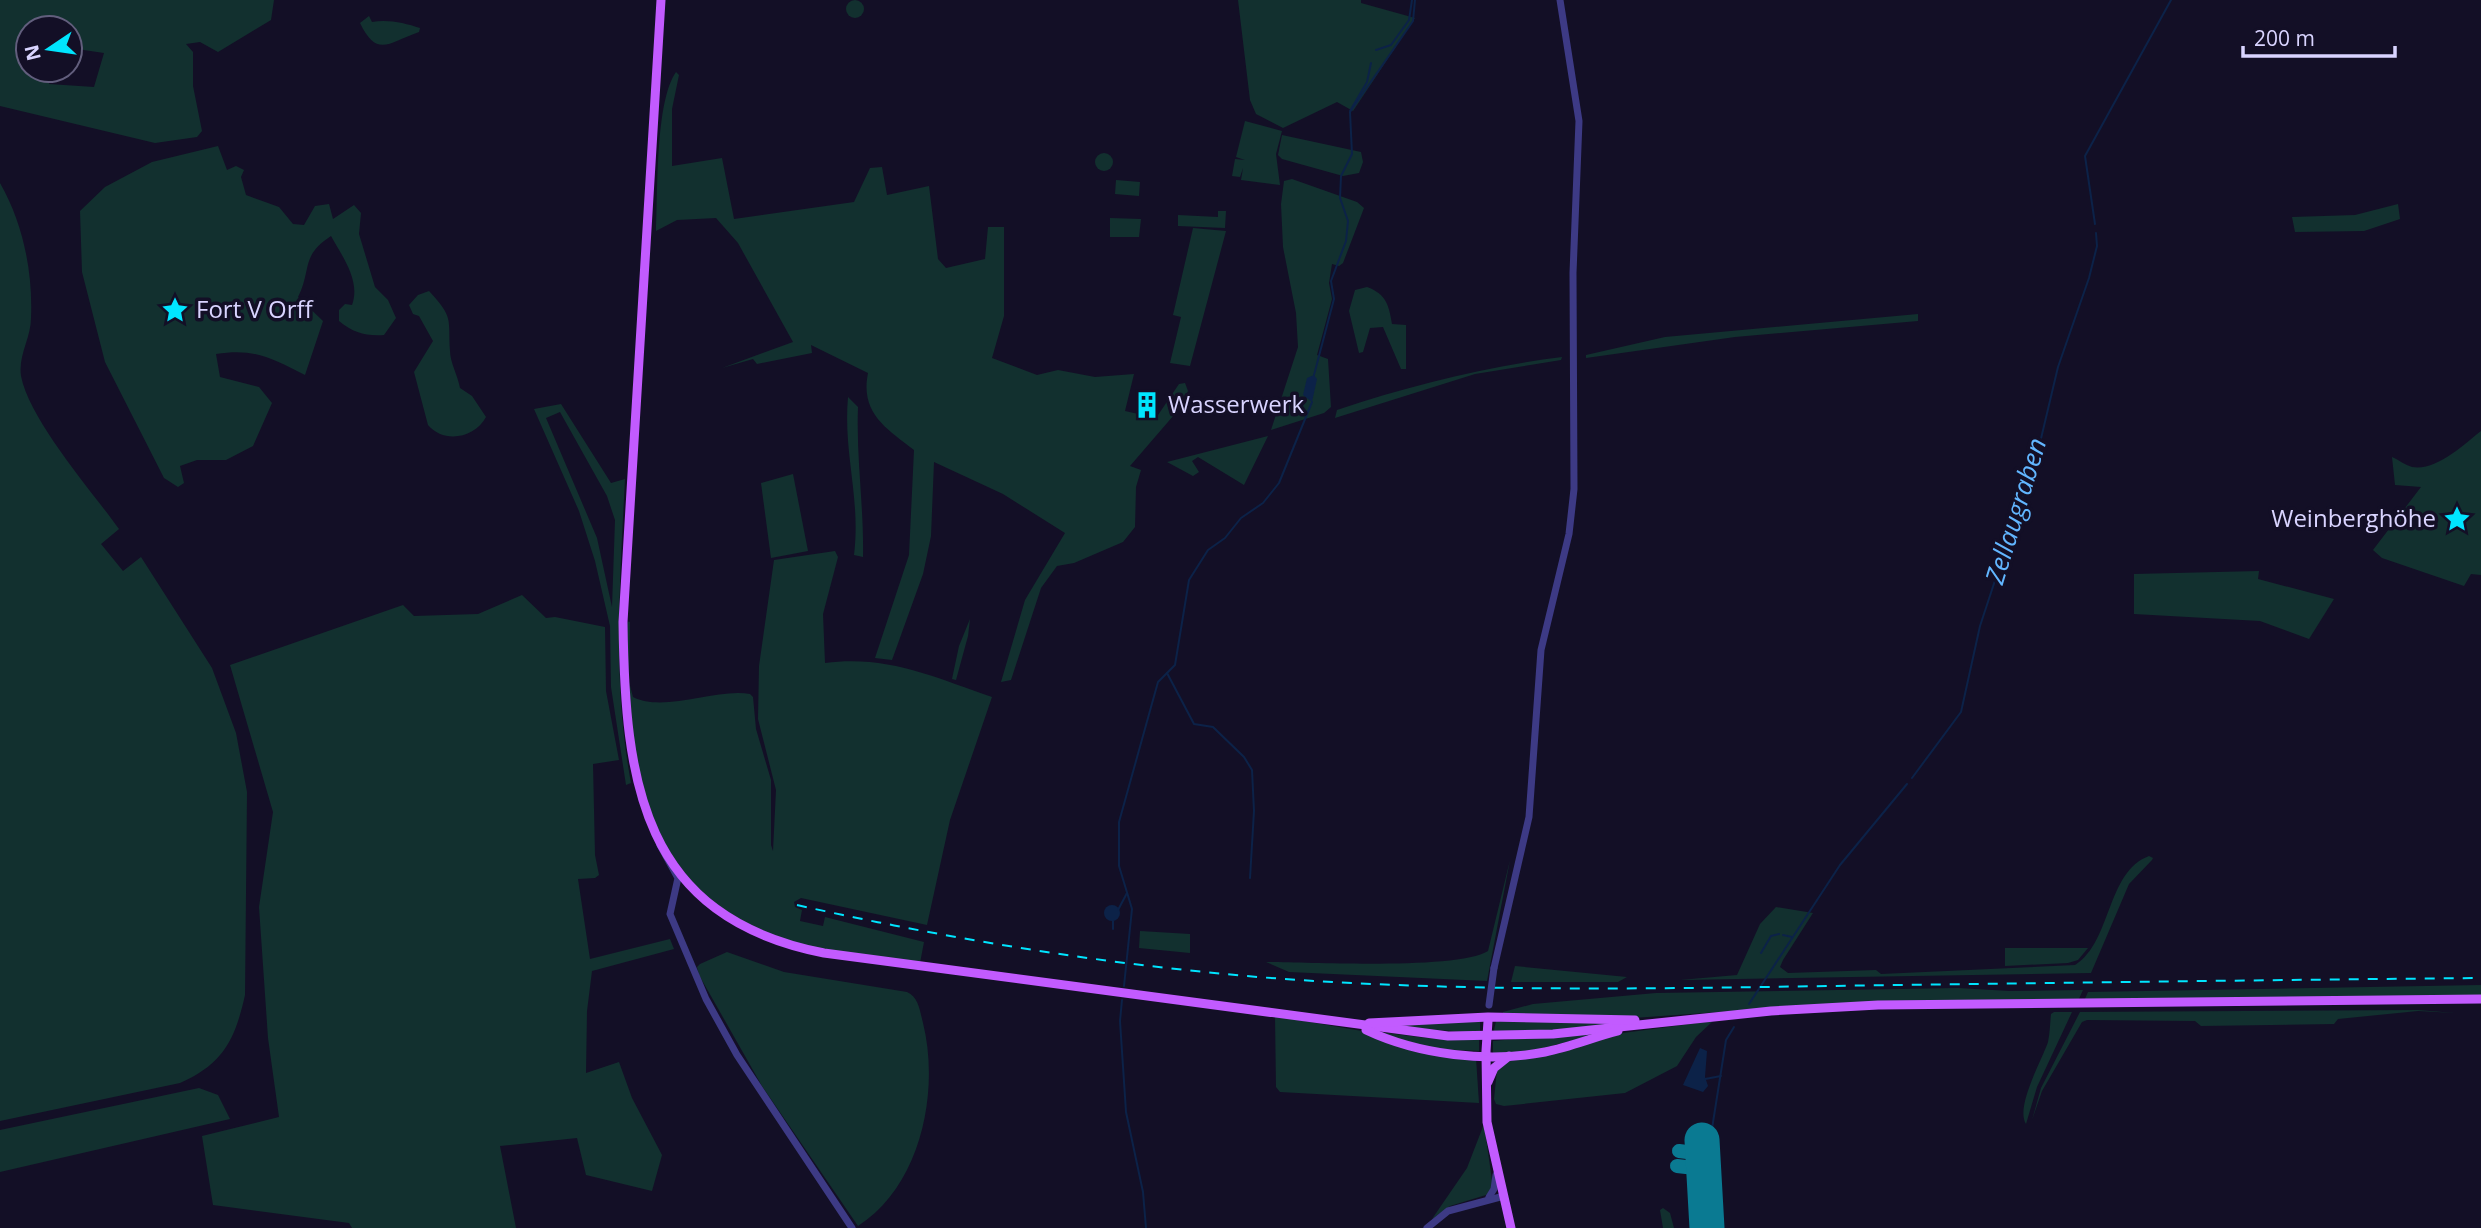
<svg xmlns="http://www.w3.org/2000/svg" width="2481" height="1228" viewBox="0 0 2481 1228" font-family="'Open Sans',sans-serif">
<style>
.green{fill:#12302f;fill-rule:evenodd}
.water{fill:#0c2248}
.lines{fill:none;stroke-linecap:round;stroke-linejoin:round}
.stream{stroke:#0c2248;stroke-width:2}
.taxiway{stroke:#0a7a92;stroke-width:14}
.runway{stroke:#0a7a92;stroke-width:35}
.minor{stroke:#3d3a85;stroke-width:7}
.major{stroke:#c25bff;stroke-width:9}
.rail{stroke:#00e5ff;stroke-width:2;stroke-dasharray:10 9;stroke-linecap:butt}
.minor-bridge{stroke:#3d3a85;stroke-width:7}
.major-bridge{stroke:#c25bff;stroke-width:9}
.labels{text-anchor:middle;stroke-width:7;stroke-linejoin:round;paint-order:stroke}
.poi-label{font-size:24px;fill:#d9d4ff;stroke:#130f26;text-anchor:start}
.water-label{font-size:26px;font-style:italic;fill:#62b6ff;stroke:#130f26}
</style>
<rect width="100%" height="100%" fill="#130f26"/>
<g class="green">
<circle cx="855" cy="9" r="9"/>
<path d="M0 0H274L271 20 218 52 200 42 186 44 193 52V86L202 131 197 137 155 143 0 106ZM28 28H70V48L104 53 94 87 49 84 51 70H28Z"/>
<path d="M1238 0H1361V3L1415 18 1353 111 1337 102 1283 128 1256 114 1250 100Z"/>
<path d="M369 16 372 22C388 19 405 23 420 28L419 32C388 43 377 58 360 23Z"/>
<path d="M676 72 679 75 672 109V166L722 158 734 219 854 202 870 168 882 167 887 195 929 186 938 259 946 268 985 259 988 227H1004V316L992 358 1037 375 1058 370 1095 377 1134 374 1125 411 1156 418 1179 384 1185 383 1188 391 1180 408 1130 466 1141 470 1136 487 1135 527 1123 542 1074 563 1057 566 1041 588 1011 680 1001 682 1025 600 1065 533 1003 494 934 462 931 536 923 574 892 660 875 658 909 555 914 450C886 428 860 413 868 373L811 345 812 353 757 364 753 359 722 368 793 342 738 243 716 218 677 220 656 231C658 192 655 102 676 72Z"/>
<path d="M1245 121 1282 131 1276 154 1280 185 1241 180 1243 168 1240 177 1232 176 1235 159 1245 160 1236 157Z"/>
<path d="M1282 135 1361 152 1363 162 1359 173 1343 176 1282 159 1278 155Z"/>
<path d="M218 146 227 170 236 166 244 170 241 177 246 195 279 207 293 224 304 225 315 206 329 204 333 219 354 205 361 213 359 234 375 287 388 300 396 318 384 335C365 336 354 333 339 321V310L345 304 352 305C361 281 342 256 331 236 300 256 312 270 298 297L323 321 305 375C271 358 255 348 216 354L220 377 259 387 272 403 253 446 226 460H197L180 466 184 483 178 487 164 478 105 362 82 272 80 211 105 187 152 162Z"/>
<circle cx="1104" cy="162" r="9"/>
<path d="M1292 179 1357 202 1364 208 1343 263 1339 266 1332 264 1329 283 1332 299 1317 355 1328 359 1331 407 1324 413 1271 430 1298 347 1296 313 1283 247 1281 204 1284 181Z"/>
<path d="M1116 180 1140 182 1139 196 1115 194Z"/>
<path d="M0 183C23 223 33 272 31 318 31 338 18 355 21 376 30 421 91 490 119 529L101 544 123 571 141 557 212 668 236 733 247 792 245 995C235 1040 223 1064 180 1083L0 1121Z"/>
<path d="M2398 204 2400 219 2364 231 2295 232 2292 217 2355 215Z"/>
<path d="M1218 211H1226L1225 228 1178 226V215L1218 217Z"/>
<path d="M1110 218 1141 219 1139 237H1110Z"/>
<path d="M1193 228 1226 231 1190 366 1170 363 1181 317 1173 315Z"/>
<path d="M1367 287C1386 294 1389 305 1392 324L1406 325V369H1401L1383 327 1370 328 1363 352 1359 353 1349 311 1355 290Z"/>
<path d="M429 291C454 318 448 318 450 351 450 362 458 376 460 388L472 396 486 417C475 438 444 444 428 425L414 372 433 341 419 316 413 314 409 305 418 295Z"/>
<path d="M1918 314V321L1735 337 1586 358V355L1665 337Z"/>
<path d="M1562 357 1561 360 1475 374 1335 418 1337 410C1412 385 1484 367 1562 357Z"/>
<path d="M848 397 858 407C856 457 864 506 863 557L854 555C861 498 843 454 848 397Z"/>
<path d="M561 404 611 483 625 479C620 581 612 682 631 783L626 785 611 687 610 626 595 561 579 511 534 409ZM560 412 607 496 615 520 612 607 597 538 546 418Z"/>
<path d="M2481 431V575L2471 574 2464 586 2382 558 2373 550 2421 487 2395 485 2392 457C2399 460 2405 465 2412 467 2437 471 2463 445 2481 431Z"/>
<path d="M1268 436 1244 485 1198 457 1192 461 1199 472 1193 476 1167 462Z"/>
<path d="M793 474 808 551 771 558 761 483Z"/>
<path d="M835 551 838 557 823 614 825 663C888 655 933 677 992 697L950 820 927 925 801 898 794 902 795 907 802 910 800 921 823 926 825 917 924 942 920 963C876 957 818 956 778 939 634 879 630 757 626 621L630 622 629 682 633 697C664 713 716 688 750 694L753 697 756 729 771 780V845L773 851 776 790 758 719 759 666 774 560Z"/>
<path d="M2259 571 2258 579 2334 599 2309 639 2260 621 2134 614V574Z"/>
<path d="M522 595 546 618 555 617 605 627 606 691 619 760 593 764 595 855 599 875 595 878 578 879 590 959 670 939 674 949 592 971 587 1011 586 1073 619 1062 632 1098 662 1155 652 1191 586 1175 577 1138 500 1146 516 1228H352L349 1223 213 1205 202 1136 279 1117 268 1038 259 907 273 812 230 665 403 605 414 616 478 614Z"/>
<path d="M970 619 968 636 956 680 952 679 959 646Z"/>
<path d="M2149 856 2153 858 2152 860 2129 884 2091 973 1680 980 1737 975 1760 924 1776 907 1813 913 1783 960 1780 967 1788 973 1876 970 1881 974 2075 965C2112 942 2106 872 2149 856Z"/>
<path d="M1510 860 1487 981 1289 972 1266 962C1308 962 1459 970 1488 951Z"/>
<path d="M1140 931 1190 934V953L1139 948Z"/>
<path d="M2005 948H2088L2078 960 2068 963 2005 966Z"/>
<path d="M727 952 784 972 907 992C919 997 920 1012 923 1023 940 1091 921 1186 858 1226L762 1086 699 975 697 967 700 964Z"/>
<path d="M1515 966 1627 977 1618 982H1511Z"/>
<path d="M2481 985V995L2084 1001 2088 992Z"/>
<path d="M1958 988 2009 991 2083 990 2078 1001 1762 1009 1633 1018 1503 1016V1012L1533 1004 1656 993Z"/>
<path d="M2418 1010 2455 1013 2418 1011 2338 1019 2334 1024 2201 1026 2195 1021 2087 1020 2082 1022 2042 1091 2032 1120 2041 1088 2080 1012Z"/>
<path d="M2054 1012H2072L2037 1087 2026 1124C2015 1107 2042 1060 2048 1042 2050 1032 2050 1024 2051 1014Z"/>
<path d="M1275 1016 1362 1031 1476 1058 1479 1103 1280 1092 1276 1087Z"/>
<path d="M1480 1021V1033L1385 1026Z"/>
<path d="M1496 1021 1629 1023 1493 1035Z"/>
<path d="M1713 1021 1696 1037 1677 1066 1625 1093 1504 1106 1496 1104 1494 1099 1497 1070 1505 1062 1623 1033Z"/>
<path d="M1612 1030 1532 1051 1493 1054V1041Z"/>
<path d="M1372 1031 1426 1038 1479 1040V1051L1434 1049Z"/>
<path d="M199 1088 218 1095 230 1119 0 1172V1130Z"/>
<path d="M1484 1124 1493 1187 1486 1195 1450 1206 1432 1219 1467 1168Z"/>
<path d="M1663 1208 1670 1213 1674 1228H1663L1660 1210Z"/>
</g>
<g class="water">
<path d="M1314 375 1317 379 1312 402 1303 395 1307 378Z"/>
<circle cx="1112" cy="913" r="8"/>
<path d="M1700 1048 1707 1051 1705 1077 1708 1086 1703 1092 1683 1085Z"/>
</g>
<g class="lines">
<g class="stream">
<path d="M1376 50 1391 45 1409 20 1412 0"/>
<path d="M1350 111 1367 82 1371 63"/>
<path d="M2095 224 2085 156 2171 0"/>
<path d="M1314 375 1334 299 1331 281 1346 241 1348 221 1340 198 1341 176 1352 154 1350 112 1413 21 1415 0"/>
<path d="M1167 673 1194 724 1213 727 1244 757 1252 770 1254 811 1250 878"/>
<path d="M1912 778 1961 712 1980 626 2039 447 2058 367 2089 278 2097 246 2096 233"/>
<path d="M1118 910 1127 893"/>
<path d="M1113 929V921"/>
<path d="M1783 935 1792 937"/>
<path d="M1761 953 1771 936 1779 934"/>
<path d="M1124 986 1132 909 1119 866V822L1158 682 1175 665 1189 580 1208 550 1225 538 1241 518 1263 503 1279 483 1312 402"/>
<path d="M1122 1000 1120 1021 1126 1112 1143 1192 1146 1228"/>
<path d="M1749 1004 1840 865 1907 784"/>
<path d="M1705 1079 1721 1076"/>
<path d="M1711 1135 1726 1040 1734 1027"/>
</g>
<g class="taxiway">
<path d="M1679 1151 1703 1154"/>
<path d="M1677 1166 1704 1169"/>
</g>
<path class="runway" d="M1702 1140 1707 1228"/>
<g class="minor">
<path d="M660 845 678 878 670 914 706 999 737 1055 852 1228"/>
<path d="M1494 968 1529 817 1541 650 1569 534 1574 489 1573 273 1579 121 1560 0"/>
<path d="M1489 1197 1494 1189 1496 1175"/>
<path d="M1427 1228 1448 1211 1504 1196"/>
</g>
<g class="major">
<path d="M661 0 623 622C625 781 641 917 824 953L1448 1036 1553 1034 1771 1011 1878 1005 2481 999"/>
<path d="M1369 1023 1488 1017 1635 1020"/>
<path d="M1366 1030C1419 1055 1488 1063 1545 1052 1570 1047 1594 1037 1618 1031"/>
<path d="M1486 1053 1487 1122 1511 1228"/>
<path d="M1488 1082 1494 1068 1509 1056"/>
</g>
<path class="rail" d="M797 905C949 939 1103 964 1258 977 1448 992 1637 989 1827 986 2045 983 2263 980 2481 978"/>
<path class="minor-bridge" d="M1489 1005 1494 968"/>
<path class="major-bridge" d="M1486 1051 1488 1021"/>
</g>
<defs>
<symbol id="sight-bare" viewBox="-9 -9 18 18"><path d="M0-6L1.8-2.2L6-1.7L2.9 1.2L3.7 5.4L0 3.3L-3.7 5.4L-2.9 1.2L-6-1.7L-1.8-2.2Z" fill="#00e5ff" stroke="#130f26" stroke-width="2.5" paint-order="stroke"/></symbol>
<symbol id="building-bare" viewBox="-9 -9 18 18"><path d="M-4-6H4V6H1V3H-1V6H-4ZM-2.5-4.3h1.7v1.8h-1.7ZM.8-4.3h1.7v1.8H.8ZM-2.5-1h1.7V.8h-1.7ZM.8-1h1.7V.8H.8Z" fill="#00e5ff" stroke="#130f26" stroke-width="2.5" paint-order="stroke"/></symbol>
</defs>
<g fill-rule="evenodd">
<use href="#sight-bare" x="156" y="291" width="38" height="38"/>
<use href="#building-bare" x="1128" y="386" width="38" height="38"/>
<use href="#sight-bare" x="2438" y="500" width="38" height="38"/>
</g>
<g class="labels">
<g class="poi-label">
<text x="196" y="318">Fort V Orff</text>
<text x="1168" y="413">Wasserwerk</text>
<text x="2436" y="527" text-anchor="end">Weinberghöhe</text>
</g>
<g class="water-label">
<text transform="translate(2016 511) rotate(-73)" y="9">Zellaugraben</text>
</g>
</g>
<g transform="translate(49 49) rotate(257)"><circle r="33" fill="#130f26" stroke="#625e7d" stroke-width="2"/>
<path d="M0-5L12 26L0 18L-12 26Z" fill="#00e5ff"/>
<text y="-10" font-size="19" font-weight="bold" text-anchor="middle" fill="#d9d4ff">N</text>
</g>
<path d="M2243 46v10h152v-10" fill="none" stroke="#d9d4ff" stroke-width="3.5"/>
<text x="2254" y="46" font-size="21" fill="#d9d4ff" stroke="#130f26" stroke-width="5" paint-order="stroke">200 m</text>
</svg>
